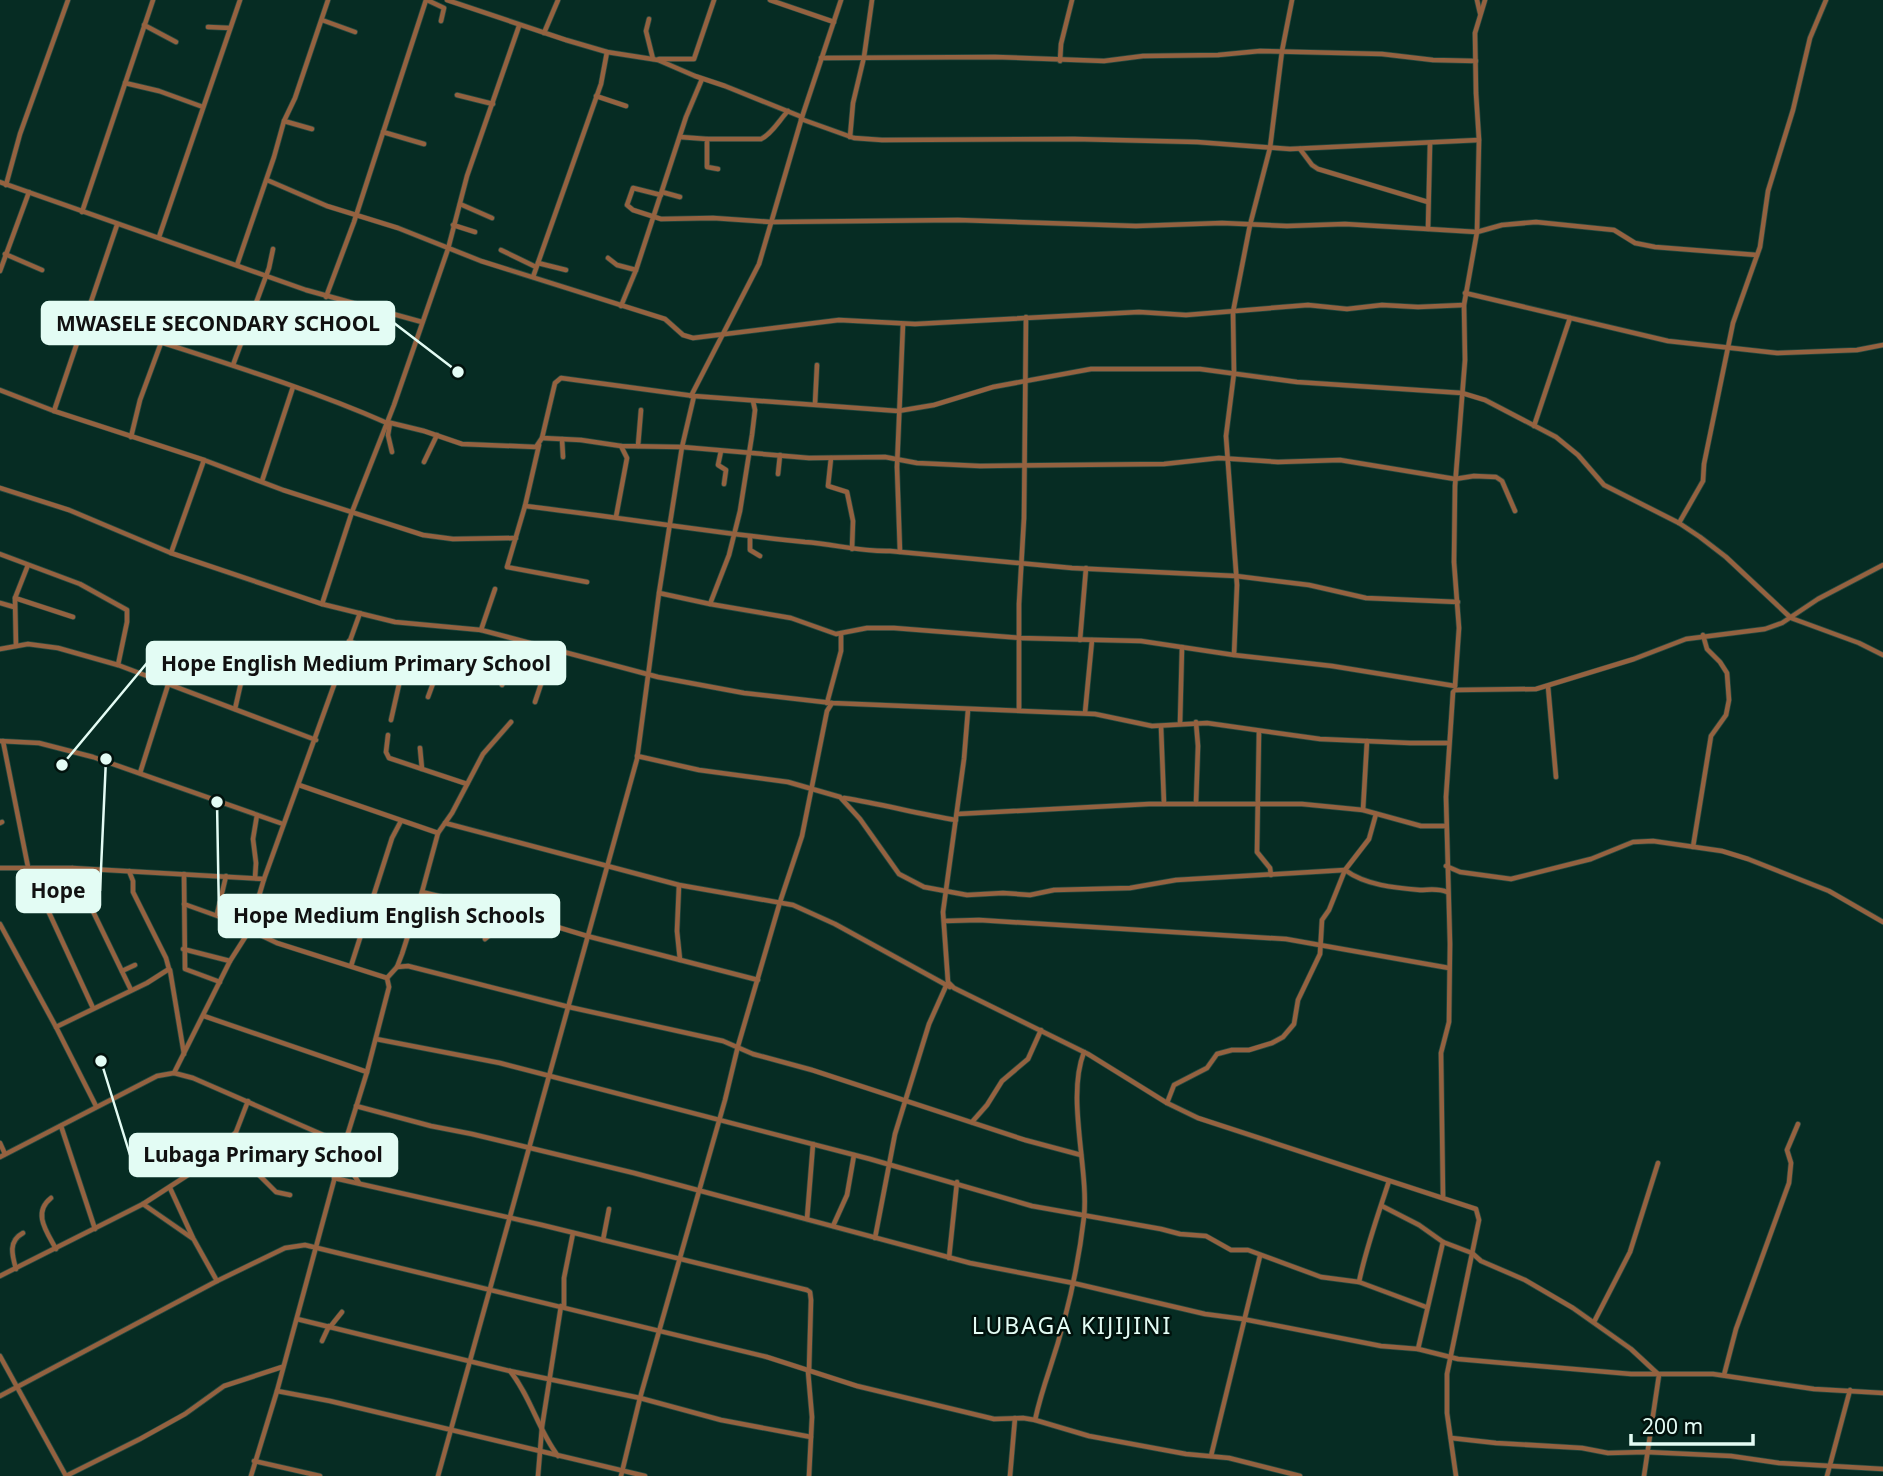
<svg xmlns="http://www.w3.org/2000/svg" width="1883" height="1476" viewBox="0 0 1883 1476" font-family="'Noto Sans',sans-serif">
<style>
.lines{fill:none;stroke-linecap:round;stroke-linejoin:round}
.street-casing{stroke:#254940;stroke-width:6}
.street{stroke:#946240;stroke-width:4.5}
.labels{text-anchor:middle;stroke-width:5;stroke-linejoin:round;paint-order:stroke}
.quarter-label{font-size:23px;letter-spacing:2px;fill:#e3fcf4;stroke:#01120d}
.leader{fill:none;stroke:#e3fcf4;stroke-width:2.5}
.callout-dot{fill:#e3fcf4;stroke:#01120d;stroke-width:2.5}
.callout{fill:#e3fcf4;stroke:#e3fcf4;stroke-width:2.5}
.callout-label{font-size:21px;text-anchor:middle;font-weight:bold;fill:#111}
</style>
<rect width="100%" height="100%" fill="#062c23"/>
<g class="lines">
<defs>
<g id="street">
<path d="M427 0 444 8 441 21"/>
<path d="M447 0 566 40 607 52 658 60 695 76 725 86 802 117"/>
<path d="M770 0 834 22"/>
<path d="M1477 0 1480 13"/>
<path d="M649 19 646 31 653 59"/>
<path d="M322 20 355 32"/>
<path d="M144 25 176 42"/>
<path d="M208 27 230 28"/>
<path d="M544 33 558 0"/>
<path d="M821 58 995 57 1104 61 1143 56 1218 55 1260 51 1382 54 1433 60 1476 61"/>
<path d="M659 59H694L714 0"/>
<path d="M1060 61 1061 44 1072 0"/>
<path d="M125 83 159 91 203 107"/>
<path d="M457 95 493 104"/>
<path d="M596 96 626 106"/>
<path d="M801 119 854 138 882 140 1074 139 1197 142 1290 149 1479 140"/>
<path d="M284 121 312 129"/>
<path d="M383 132 424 144"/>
<path d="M680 137 707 139V167L718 169"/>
<path d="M850 137 853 103 864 57 872 0"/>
<path d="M707 139H761C772 134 780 119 788 111"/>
<path d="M1300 149 1312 165 1318 169 1428 202"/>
<path d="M267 180 327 206 398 228 481 261 665 319 683 335 693 338 839 320 915 324 1139 312 1186 315 1308 305 1347 309 1382 305 1418 307 1464 305"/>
<path d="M0 182 306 290 422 322"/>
<path d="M6 185 20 134 68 0"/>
<path d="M662 192 680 197"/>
<path d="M661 195 633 188 627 205 633 210 661 219 713 218 771 222 958 220 1136 226 1222 223 1287 226 1345 224 1477 232 1502 225 1536 222 1614 230 1635 243 1655 247 1757 255"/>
<path d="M460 204 492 218"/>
<path d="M82 212 153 0"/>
<path d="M453 225 475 232"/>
<path d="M1428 229 1430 144"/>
<path d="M159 237 240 0"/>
<path d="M501 250 536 267"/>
<path d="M5 254 42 270"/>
<path d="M608 258 617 265 636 270"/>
<path d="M538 263 566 270"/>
<path d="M237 265 274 157 284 121 295 98 328 0"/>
<path d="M0 271 29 192"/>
<path d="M533 277 601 84 607 52"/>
<path d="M1465 293 1668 341 1777 353 1857 350 1883 345"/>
<path d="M326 297 354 222 426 0"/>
<path d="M621 306 636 270 686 117 702 79"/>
<path d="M85 317C186 352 289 380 387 423"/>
<path d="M233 365 269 268 273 249"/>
<path d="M0 390 54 411 204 460 283 490 423 535 453 539 516 538"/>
<path d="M691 396 759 264 802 117 841 0"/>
<path d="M753 401 755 410 752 435 740 511 729 555 710 604 791 618 836 634 867 628H894L1020 638 1141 641 1234 655 1332 666 1455 686"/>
<path d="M815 404 817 365"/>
<path d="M54 411 117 225"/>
<path d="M387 422 424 431 462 444 536 447 542 438 555 383 561 378 694 396 898 411 934 405 993 387 1091 369H1200L1297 382 1462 393 1485 400 1556 437 1578 455 1604 485 1679 523 1700 537 1726 557 1791 618 1859 643 1883 655"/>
<path d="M390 423 388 435 392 452"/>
<path d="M1534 426 1570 318"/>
<path d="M131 437 140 400 161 343"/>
<path d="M542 438 581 440 621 446 682 447 809 458 885 457 917 463 980 466 1164 464 1219 458 1278 462 1340 460 1455 479 1474 476 1496 477 1502 481 1515 511"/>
<path d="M562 439 563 457"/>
<path d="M539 445 525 506 507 567 587 582"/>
<path d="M638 446 641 410"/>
<path d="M721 451 718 465 726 470 724 484"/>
<path d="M831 458 828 486 847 492 853 521 852 549"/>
<path d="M424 462 437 435"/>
<path d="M778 474 780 455"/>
<path d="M262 481 293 387"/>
<path d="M0 488 69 510 171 553 322 604 395 622 481 630 658 677 744 693 832 703 1095 714 1152 726 1207 723 1320 739 1410 743H1448"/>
<path d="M525 506C619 517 712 533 805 542 834 544 861 552 890 551L1072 568 1236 576 1309 585 1366 598 1458 602"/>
<path d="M616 517 627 458 621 446"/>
<path d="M1679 523 1703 481 1704 464 1733 323 1760 247 1768 191 1793 110 1810 38 1826 0"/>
<path d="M750 537V550L760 556"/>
<path d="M900 552 897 467 903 324"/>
<path d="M171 553 204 460"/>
<path d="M0 554 80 584 127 610V622L118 665"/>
<path d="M659 593 710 604"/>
<path d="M15 598 73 617"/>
<path d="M0 603 14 607"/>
<path d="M322 604 352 512 394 405 448 249 467 176 519 26"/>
<path d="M481 630 495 589"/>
<path d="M1080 640 1086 568"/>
<path d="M349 641 367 649 390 667 435 672V678L428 697"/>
<path d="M16 646 15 598 28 565"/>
<path d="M0 649 28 644 58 648 118 665 316 740"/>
<path d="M1234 655 1237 585 1226 436 1234 373 1233 312 1250 225 1270 148 1282 51 1292 0"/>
<path d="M502 685 521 642"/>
<path d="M1455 686 1459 628 1454 562 1455 486 1465 360 1464 305 1477 232 1479 140 1476 93 1475 33 1485 0"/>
<path d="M1548 686 1556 777"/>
<path d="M535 702 541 684 547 676 548 661 562 653"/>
<path d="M827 703 841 651V634"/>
<path d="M235 709 245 665"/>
<path d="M968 710 964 759 943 912 948 982 954 988 1088 1054 1167 1103 1198 1118 1476 1209 1479 1220 1447 1374V1413L1456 1476"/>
<path d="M1019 710V604L1024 518 1026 317"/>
<path d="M1085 713 1092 640"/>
<path d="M391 720 400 680 393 669"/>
<path d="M1196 722 1198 746 1196 804"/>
<path d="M1180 724 1182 647"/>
<path d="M1161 726 1164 804"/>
<path d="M1259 731 1257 852 1270 868 1271 875"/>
<path d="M388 735 386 752 389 758 467 784"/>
<path d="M0 741 39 743 93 757 283 824"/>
<path d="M3 741 28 867 93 1008"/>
<path d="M420 748 422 769"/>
<path d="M637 756 699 770 788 782 840 797 860 819 899 874 924 887 967 895 1003 893 1030 895 1054 890 1130 888 1176 880 1345 870C1365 885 1395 888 1420 890 1429 890 1438 888 1447 892"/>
<path d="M140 773 168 685"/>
<path d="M299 785 438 833"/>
<path d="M844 798C882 804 918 814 956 820"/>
<path d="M1363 810 1367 741"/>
<path d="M957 814 1149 804H1302L1363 810 1421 826H1446"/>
<path d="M0 823 2 822"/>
<path d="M445 823 679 885 793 905 835 924 950 987"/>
<path d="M1693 847 1711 736 1726 715 1729 700 1727 673 1720 662 1707 649 1703 635"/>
<path d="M1446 866 1460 872 1511 879 1591 859 1633 842 1653 841 1722 851 1748 859 1829 891 1883 922"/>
<path d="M0 868H72L264 879"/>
<path d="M72 868 131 990"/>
<path d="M184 874 185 969 220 982"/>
<path d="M255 878 256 863 253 839 257 815"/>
<path d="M679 885 677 931 680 960"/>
<path d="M422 892 521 916 587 936 758 980"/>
<path d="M217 914 226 876"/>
<path d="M944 921 979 920 1286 939 1449 968"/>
<path d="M0 924 56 1027 96 1106"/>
<path d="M485 939 491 934 500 911"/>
<path d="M183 949 230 961"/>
<path d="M351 966 392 838 401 821"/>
<path d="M397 967 408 966 569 1007 723 1041 753 1054 812 1070 1025 1140 1081 1155"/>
<path d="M170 970 184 1054"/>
<path d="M122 971 135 965"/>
<path d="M387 978 397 967 402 954 422 892 438 833 452 813 483 754 511 722"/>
<path d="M204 1016 367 1072"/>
<path d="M56 1027 147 983 169 969 166 958 133 892V881L129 871"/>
<path d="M376 1039 500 1063 870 1159 1032 1206 1161 1229 1180 1234 1206 1236 1231 1250H1248L1321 1277 1359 1282 1426 1307"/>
<path d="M174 1073 230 961 251 928 184 904"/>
<path d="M1167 1103 1174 1085 1207 1068 1217 1054 1232 1050H1249L1272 1043 1283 1037 1294 1024 1298 1000 1320 954 1322 920 1329 910 1345 870 1369 839 1376 814"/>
<path d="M356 1106 431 1126 472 1134 634 1173 970 1263 1073 1283 1205 1314 1243 1319 1381 1346 1418 1349 1458 1359 1631 1374H1713L1814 1389 1883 1393"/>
<path d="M972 1122 987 1105 1002 1081 1028 1059 1041 1030"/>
<path d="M61 1126 95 1229"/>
<path d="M232 1138 239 1155 276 1192 290 1195"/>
<path d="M0 1143 5 1154"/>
<path d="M0 1157 157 1076 174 1073 193 1078 344 1144 349 1167 359 1183"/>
<path d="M334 1178 542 1225 807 1290 810 1292 811 1300 809 1371"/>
<path d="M170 1188 193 1238 217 1281"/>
<path d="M1443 1196 1441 1053 1449 1022 1450 944 1446 797 1453 692 1455 690 1536 689 1634 659 1686 639 1765 629 1782 623 1818 599 1883 565"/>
<path d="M51 1198C32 1213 47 1232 56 1249"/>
<path d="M143 1204 192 1238"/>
<path d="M1382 1206 1419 1225 1443 1242 1472 1253 1481 1261 1525 1280 1573 1308 1631 1349 1659 1375 1644 1476"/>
<path d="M807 1219 813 1144"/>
<path d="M833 1226 847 1195 854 1155"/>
<path d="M875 1238 895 1134 929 1024 946 986"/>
<path d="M603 1240 609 1209"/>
<path d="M949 1258 957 1182"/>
<path d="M16 1269C12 1255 8 1241 23 1233"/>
<path d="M0 1276 143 1204 208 1162 236 1132 248 1101"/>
<path d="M1359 1282C1366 1248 1378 1215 1389 1181"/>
<path d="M564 1306V1278L573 1233"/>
<path d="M297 1319 510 1371 640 1398 721 1420 811 1437"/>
<path d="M1594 1322 1630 1252 1658 1163"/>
<path d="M330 1327 342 1312"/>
<path d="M322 1341 329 1326"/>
<path d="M1418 1349 1443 1242"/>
<path d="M0 1356 66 1476 140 1439 185 1414 224 1386 282 1367"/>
<path d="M510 1371C531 1397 538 1430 558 1456"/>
<path d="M808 1371 812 1417 809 1476"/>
<path d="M1724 1375 1736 1329 1789 1183 1791 1163 1787 1150 1798 1124"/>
<path d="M277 1391 330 1401 645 1476"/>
<path d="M0 1396 217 1281 285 1248 305 1245 767 1357 857 1386 994 1419 1023 1418 1035 1420 1089 1436 1186 1454 1229 1458 1300 1476"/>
<path d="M1035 1420C1039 1402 1044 1386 1050 1368 1066 1320 1078 1268 1084 1217 1089 1169 1066 1098 1084 1052"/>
<path d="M1451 1438 1496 1443 1582 1448 1608 1453 1646 1452 1731 1456 1779 1463 1883 1469"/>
<path d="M1211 1456 1260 1256"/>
<path d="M254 1461 320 1476"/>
<path d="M251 1476 277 1391 339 1162 367 1072 389 987 387 978 277 943 254 932 250 926 264 879 360 613"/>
<path d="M438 1476 637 759 659 593 682 447 694 396"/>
<path d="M538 1476 542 1427 561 1306"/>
<path d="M621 1476 640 1398 725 1100 738 1046 780 902 802 836 827 711 832 703"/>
<path d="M1010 1476 1015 1418"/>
<path d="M1827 1476 1850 1390"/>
</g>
</defs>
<use href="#street" class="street-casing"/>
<use href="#street" class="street"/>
</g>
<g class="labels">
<g class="quarter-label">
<text x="1072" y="1334">LUBAGA KIJIJINI</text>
</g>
</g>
<path class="leader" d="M458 372L394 323M62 765L147 663M106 759L100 891M217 802L219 916M101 1061L130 1155"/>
<g class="callout-dot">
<circle cx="458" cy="372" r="7"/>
<circle cx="62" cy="765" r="7"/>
<circle cx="106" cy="759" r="7"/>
<circle cx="217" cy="802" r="7"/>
<circle cx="101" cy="1061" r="7"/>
</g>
<g class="callout">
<rect x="42" y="302" width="352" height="42" rx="7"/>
<rect x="147" y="642" width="418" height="42" rx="7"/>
<rect x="17" y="870" width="83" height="42" rx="7"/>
<rect x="219" y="895" width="340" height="42" rx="7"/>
<rect x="130" y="1134" width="267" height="42" rx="7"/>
</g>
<g class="callout-label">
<text x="218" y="331">MWASELE SECONDARY SCHOOL</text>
<text x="356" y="671">Hope English Medium Primary School</text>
<text x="58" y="898">Hope</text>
<text x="389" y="923">Hope Medium English Schools</text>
<text x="263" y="1162">Lubaga Primary School</text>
</g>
<path d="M1631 1434v10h122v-10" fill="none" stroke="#e3fcf4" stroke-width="3.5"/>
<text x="1642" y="1434" font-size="21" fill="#e3fcf4" stroke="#01120d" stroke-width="5" paint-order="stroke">200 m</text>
</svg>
